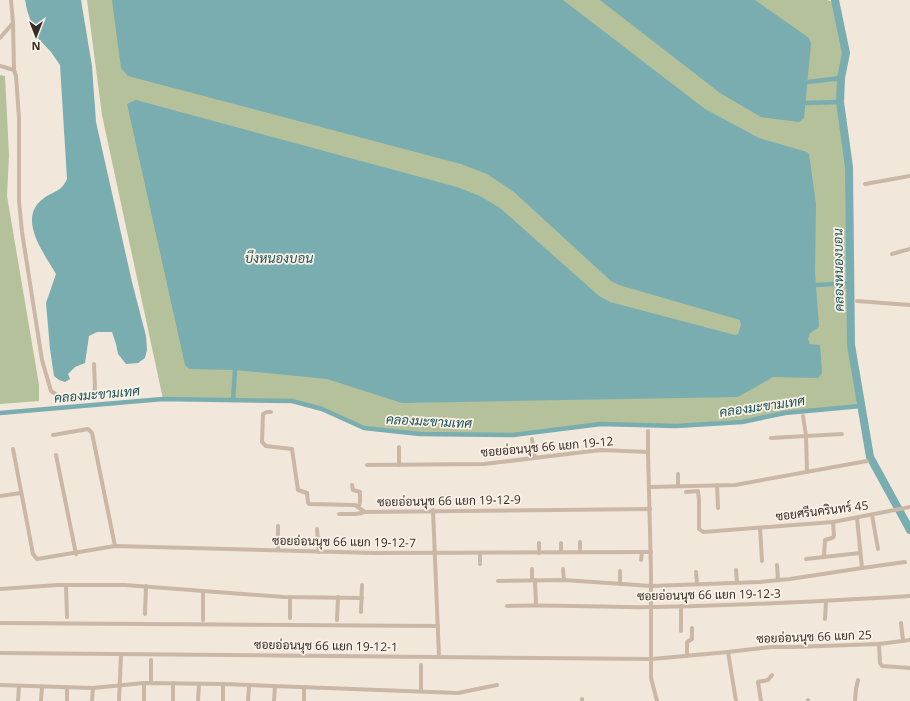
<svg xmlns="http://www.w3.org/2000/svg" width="910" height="701" viewBox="0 0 910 701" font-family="'Open Sans',Sarabun,sans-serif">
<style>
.green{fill:#b4c19a}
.water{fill:#79adb0}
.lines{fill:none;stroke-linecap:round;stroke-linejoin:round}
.canal{stroke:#79adb0;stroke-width:4.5}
.river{stroke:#79adb0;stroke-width:8}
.minor{stroke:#cab7a6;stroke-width:4}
.labels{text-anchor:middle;stroke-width:3.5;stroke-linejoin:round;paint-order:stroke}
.street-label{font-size:12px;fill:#362c27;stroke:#faf1e7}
.water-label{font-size:13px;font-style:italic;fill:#1c5458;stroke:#faf1e7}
</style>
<rect width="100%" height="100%" fill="#f2e7db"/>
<g class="green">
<path d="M87 0H827L836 3 846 53 841 78 840 102 849 167 851 345 861 406 785 413 742 422 676 426 601 424 513 435 420 434 364 428 322 409 292 401 163 399 102 115Z"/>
<path d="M0 75 5 76 9 155 7 196 39 385V401L0 404Z"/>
</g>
<g class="water">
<path d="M25 0H81L92 66 96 122 132 282 146 336 147 350 145 358 138 363 126 364 118 354 116 344 112 332H97L89 336 85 363 75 367 68 374 70 379 65 382 59 380 54 376 50 349 46 303 56 274C44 253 16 218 44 198 54 191 61 192 67 179L60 65 51 52 36 36 27 10Z"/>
<path d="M112 0H563L705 109 759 138 807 152 809 154 816 204 815 272 819 327 810 333 808 339 810 344 820 345 822 373 818 378 773 377 738 397 402 403 327 379 235 370 189 369 185 365 127 104 136 100 457 187 480 196 500 208 599 296 610 302 735 335 738 334 741 325 740 320 619 285 611 281 514 192 487 174 461 164 128 76 121 68Z"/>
<path d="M600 0H755L809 38 811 43 804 118 799 122 761 117 720 93Z"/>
</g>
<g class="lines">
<g class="canal">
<path d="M808 82 841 78"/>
<path d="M806 103 840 102"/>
<path d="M816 285 850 283"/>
<path d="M233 400 235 370"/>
<path d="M0 413 163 399 292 401 322 409 364 428 420 434 513 435 601 424 676 426 742 422 785 413 861 406"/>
</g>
<path class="river" d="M835 0 846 53 841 78 840 102 849 167 851 345 870 457 910 530"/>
<g class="minor">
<path d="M11 0 13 23 14 70 16 76 19 118V201L22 232 42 360 51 391 60 397 65 398H84L91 395 95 389 94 364"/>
<path d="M0 38 13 23"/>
<path d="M0 66 14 70"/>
<path d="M865 184 910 176"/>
<path d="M892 254 910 249"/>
<path d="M857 301 910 305"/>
<path d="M271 412H267L263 414 262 442 266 446 292 449 298 490 307 493 308 502 309 504 355 505 365 512 650 509"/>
<path d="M803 416 806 436 807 472"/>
<path d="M53 435 88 429 92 433 115 546"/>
<path d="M771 438 842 434"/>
<path d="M532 439 535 458"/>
<path d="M399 447V465"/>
<path d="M13 449 33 554 37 559 115 546 375 553 651 552"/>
<path d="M648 452V431"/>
<path d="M56 455 76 554"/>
<path d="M367 465 484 464 601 450 648 452 651 571V678L657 701"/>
<path d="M678 474V486"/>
<path d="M352 485 353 490 360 492V502L359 506"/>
<path d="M717 485 718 508"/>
<path d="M650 487 735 485 867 461"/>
<path d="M686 492 698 491 699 500V529L703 532 833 522 910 507"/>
<path d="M0 496 21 493"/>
<path d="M433 510 439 657"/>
<path d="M339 514H355L362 513 363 511"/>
<path d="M872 515 878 549"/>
<path d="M857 518 862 568"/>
<path d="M278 526V550"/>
<path d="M760 528 762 561"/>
<path d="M317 529 319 552"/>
<path d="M580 542V552"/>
<path d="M539 543V553"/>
<path d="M561 552V543"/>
<path d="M480 553V564"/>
<path d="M824 557 825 540 832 538 834 536 833 522"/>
<path d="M806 559 860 553"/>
<path d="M641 560 642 552"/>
<path d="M777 565 778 580"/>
<path d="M532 569V580"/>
<path d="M563 569 564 580"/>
<path d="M736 570 737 582"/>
<path d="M696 572 697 584"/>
<path d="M535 580 536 605"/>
<path d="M498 581 564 580 651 586 760 582 790 579 862 568 905 562"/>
<path d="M620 584V571"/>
<path d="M66 585 67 617"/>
<path d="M0 589 58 585H125L284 597 362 598"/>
<path d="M203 591V620"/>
<path d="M507 606C556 604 604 608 653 607 739 606 824 601 910 596"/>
<path d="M681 606V631"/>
<path d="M361 612 362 585"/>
<path d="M145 614 146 586"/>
<path d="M290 618V597"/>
<path d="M825 619 826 602"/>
<path d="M337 620 338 597"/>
<path d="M0 623 438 626"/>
<path d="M901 623 903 641"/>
<path d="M879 644 910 640"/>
<path d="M728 652 736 701"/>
<path d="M0 653 652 659 728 652 771 647H793L879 644 880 663 882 666 910 668"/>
<path d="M687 656V642L692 639V628"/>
<path d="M151 683V660"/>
<path d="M0 685 93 688 144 683 223 684 458 693 497 685"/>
<path d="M421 691V665"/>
<path d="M582 699V701"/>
<path d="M808 700V701"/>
<path d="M18 701 19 686"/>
<path d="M41 701 42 687"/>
<path d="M67 701V688"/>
<path d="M92 701 93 688"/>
<path d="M119 701 121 655"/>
<path d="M144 701V683"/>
<path d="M173 701V683"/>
<path d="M198 701 199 684"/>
<path d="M223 701V684"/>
<path d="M248 701 249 686"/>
<path d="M274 701 275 686"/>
<path d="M304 701V687"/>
<path d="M761 701 758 682 768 680 772 675"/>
<path d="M855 701 856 689 858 680"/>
</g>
</g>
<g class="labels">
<g class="street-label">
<text transform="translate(547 447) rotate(-5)" y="4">ซอยอ่อนนุช 66 แยก 19-12</text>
<text transform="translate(449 501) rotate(-1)" y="4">ซอยอ่อนนุช 66 แยก 19-12-9</text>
<text transform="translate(822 511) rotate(-7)" y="4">ซอยศรีนครินทร์ 45</text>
<text transform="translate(344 542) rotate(1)" y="4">ซอยอ่อนนุช 66 แยก 19-12-7</text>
<text transform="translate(709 595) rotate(-1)" y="4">ซอยอ่อนนุช 66 แยก 19-12-3</text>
<text transform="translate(814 637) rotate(-2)" y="4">ซอยอ่อนนุช 66 แยก 25</text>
<text transform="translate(326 646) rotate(1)" y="4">ซอยอ่อนนุช 66 แยก 19-12-1</text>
</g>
<g class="water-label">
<text x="279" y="263">บึงหนองบอน</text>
<text transform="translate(838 270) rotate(-91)" y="5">คลองหนองบอน</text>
<text transform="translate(97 394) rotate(-5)" y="5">คลองมะขามเทศ</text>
<text transform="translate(762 406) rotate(-8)" y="5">คลองมะขามเทศ</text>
<text transform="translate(429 421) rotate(3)" y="5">คลองมะขามเทศ</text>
</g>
</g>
<g transform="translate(36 36) rotate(180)" stroke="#faf1e7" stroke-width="3" paint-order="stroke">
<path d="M0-3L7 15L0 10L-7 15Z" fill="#362c27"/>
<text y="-6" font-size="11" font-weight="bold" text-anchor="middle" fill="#362c27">N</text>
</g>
</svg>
